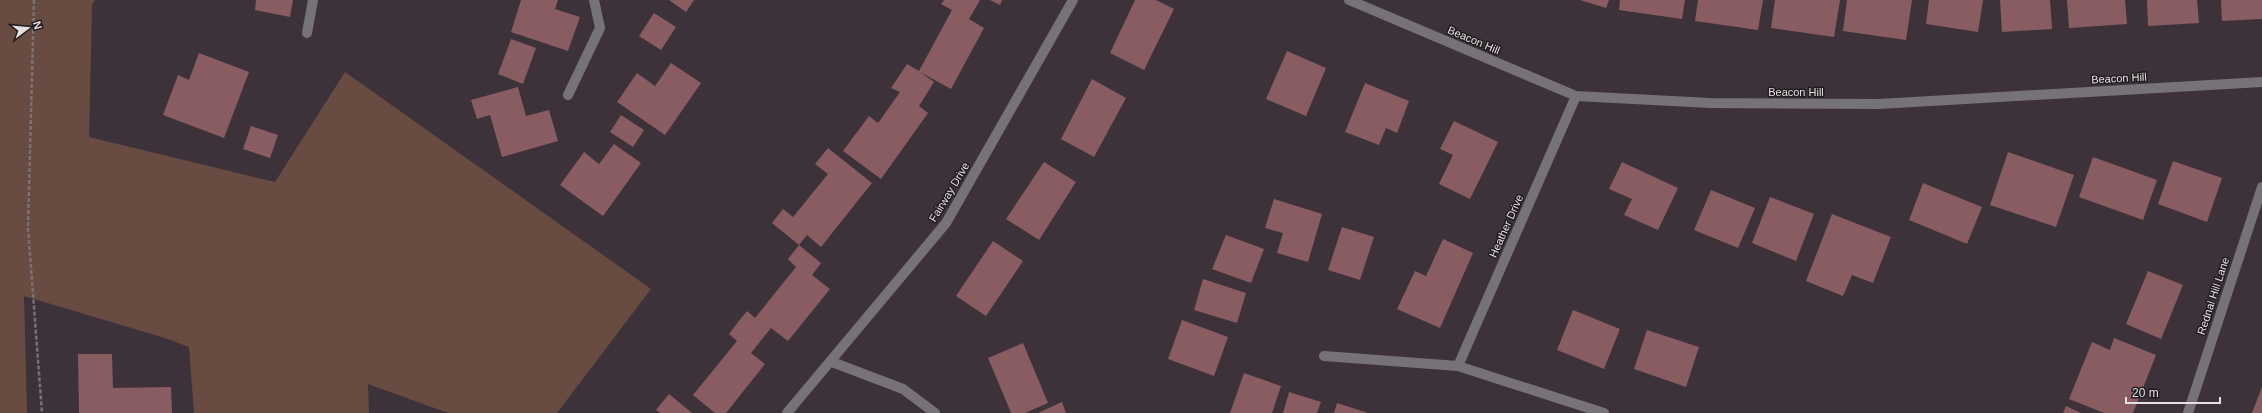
<svg xmlns="http://www.w3.org/2000/svg" width="2262" height="413" viewBox="0 0 2262 413" font-family="Arial,sans-serif">
<style>
.green{fill:#684c42}
.building{fill:#885c61}
.lines{fill:none;stroke-linecap:round;stroke-linejoin:round}
.path{stroke:#7b7177;stroke-width:2.5;stroke-dasharray:4 2;stroke-linecap:butt}
.minor{stroke:#767277;stroke-width:10}
.labels{text-anchor:middle;stroke-width:3;stroke-linejoin:round;paint-order:stroke}
.street-label{font-size:11px;fill:#e6dfe3;stroke:#211c1f}
</style>
<rect width="100%" height="100%" fill="#3d3239"/>
<path class="green" d="M0 0H95L92 5 89 137 275 182 345 72 651 289 557 413H448L368 384 369 413H194L189 347 165 338 24 296 27 413H0Z"/>
<g class="building">
<path d="M256 0H293L290 17 255 10Z"/>
<path d="M521 0H558L555 9 580 17 568 51 511 32Z"/>
<path d="M669 0H694L686 12Z"/>
<path d="M944 0H980L969 19 984 28 951 89 920 72 934 82 919 106 928 113 881 179 843 151 869 116 878 123 900 92 891 88 907 64 919 71 952 10 941 4Z"/>
<path d="M990 0H1002L1000 5Z"/>
<path d="M1135 0H1156L1174 9 1144 70 1110 53Z"/>
<path d="M1580 0H1609L1606 8Z"/>
<path d="M1620 0H1685L1682 19 1619 10Z"/>
<path d="M1698 0H1763L1758 30 1695 21Z"/>
<path d="M1775 0H1840L1834 37 1771 28Z"/>
<path d="M1847 0H1912L1906 40 1843 31Z"/>
<path d="M1929 0H1983L1978 32 1926 24Z"/>
<path d="M2000 0H2050L2052 29 2002 32Z"/>
<path d="M2067 0H2125L2127 24 2069 28Z"/>
<path d="M2147 0H2197L2199 23 2148 26Z"/>
<path d="M2221 0H2262V19L2222 21Z"/>
<path d="M654 13 676 27 661 50 639 36Z"/>
<path d="M511 39 536 48 523 84 498 74Z"/>
<path d="M1287 51 1326 68 1306 116 1266 99Z"/>
<path d="M199 53 249 72 224 138 163 115 178 75 189 80Z"/>
<path d="M671 63 701 83 665 135 617 102 637 73 655 86Z"/>
<path d="M1092 79 1126 98 1094 157 1061 139Z"/>
<path d="M1365 83 1409 101 1397 133 1386 128 1379 145 1345 132Z"/>
<path d="M518 87 526 116 549 110 558 141 502 157 490 115 477 119 471 100Z"/>
<path d="M621 115 644 130 633 147 610 132Z"/>
<path d="M1454 121 1498 142 1470 199 1439 184 1453 155 1440 149Z"/>
<path d="M251 126 278 135 270 158 243 149Z"/>
<path d="M614 144 641 163 603 216 560 185 584 152 599 164Z"/>
<path d="M828 148 872 183 821 247 807 235 799 245 821 263 812 275 830 289 788 341 771 328 751 353 765 364 726 413H715L693 395 737 341 729 334 738 322 747 311 755 318 796 267 788 259 799 245 772 223 783 209 793 217 828 174 815 164Z"/>
<path d="M2008 152 2074 175 2056 227 1990 205Z"/>
<path d="M2093 157 2157 180 2143 220 2079 197Z"/>
<path d="M2173 161 2222 178 2207 222 2158 204Z"/>
<path d="M1044 162 1076 182 1039 240 1006 219Z"/>
<path d="M1622 162 1678 188 1658 230 1624 215 1632 199 1609 189Z"/>
<path d="M1923 183 1982 207 1967 244 1909 220Z"/>
<path d="M1711 190 1755 208 1738 248 1694 230Z"/>
<path d="M1770 197 1814 214 1796 261 1752 243Z"/>
<path d="M1274 199 1322 214 1308 262 1277 253 1283 233 1265 228Z"/>
<path d="M1832 214 1891 237 1873 283 1852 275 1843 296 1806 281Z"/>
<path d="M1342 227 1374 237 1360 280 1328 270Z"/>
<path d="M1226 235 1264 249 1251 283 1212 269Z"/>
<path d="M1443 239 1473 253 1440 328 1397 309 1415 271 1426 276Z"/>
<path d="M993 241 1023 261 986 316 956 296Z"/>
<path d="M2148 271 2183 285 2161 339 2126 324Z"/>
<path d="M1203 279 1246 293 1237 323 1194 310Z"/>
<path d="M1573 310 1620 329 1604 369 1557 350Z"/>
<path d="M1182 320 1228 337 1214 376 1168 359Z"/>
<path d="M1647 330 1699 347 1686 387 1634 369Z"/>
<path d="M2114 338 2156 355 2133 413H2104L2069 399 2092 342 2110 350Z"/>
<path d="M1023 343 1048 403 1025 413H1011L988 358Z"/>
<path d="M78 354H112L113 388 171 387 172 413H79Z"/>
<path d="M1244 373 1281 386 1272 413H1230Z"/>
<path d="M2262 387V413H2252Z"/>
<path d="M1289 392 1321 402 1317 413H1283Z"/>
<path d="M669 394 692 413H660L656 410Z"/>
<path d="M1062 402 1066 413H1038Z"/>
<path d="M1337 403 1368 413H1334Z"/>
<path d="M2066 406 2081 413H2063Z"/>
</g>
<g class="lines">
<path class="path" d="M34 0 28 228 42 413"/>
<g class="minor">
<path d="M1349 0 1576 96 1710 103 1879 104 2262 82"/>
<path d="M307 33 313 0"/>
<path d="M568 95 600 28 594 0"/>
<path d="M1324 356 1458 366 1604 413"/>
<path d="M832 362 903 389 935 413"/>
<path d="M1458 366 1576 96"/>
<path d="M787 413 946 223 1073 0"/>
<path d="M2188 413 2262 187"/>
</g>
</g>
<g class="labels">
<g class="street-label">
<text transform="translate(1474 40) rotate(23)" y="4">Beacon Hill</text>
<text transform="translate(2119 78) rotate(-3)" y="4">Beacon Hill</text>
<text x="1796" y="96">Beacon Hill</text>
<text transform="translate(949 192) rotate(-59)" y="4">Fairway Drive</text>
<text transform="translate(1506 226) rotate(-66)" y="4">Heather Drive</text>
<text transform="translate(2213 296) rotate(-72)" y="4">Rednal Hill Lane</text>
</g>
</g>
<g transform="translate(28 28) rotate(74)" stroke="#211c1f" stroke-width="3" paint-order="stroke">
<path d="M0-3L7 15L0 10L-7 15Z" fill="#e6dfe3"/>
<text y="-6" font-size="11" font-weight="bold" text-anchor="middle" fill="#e6dfe3">N</text>
</g>
<path d="M2126 397v6h94v-6" fill="none" stroke="#e6dfe3" stroke-width="2"/>
<text x="2132" y="397" font-size="12" fill="#e6dfe3" stroke="#211c1f" stroke-width="3" paint-order="stroke">20 m</text>
</svg>
